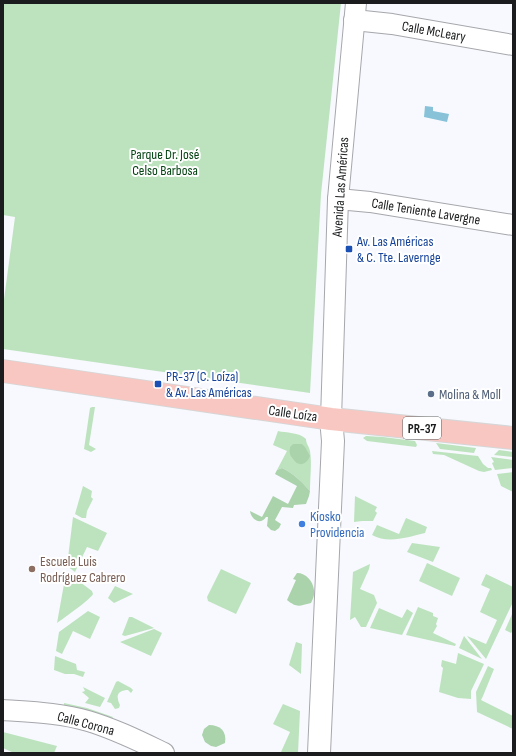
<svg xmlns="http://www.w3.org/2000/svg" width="516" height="756" viewBox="0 0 516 756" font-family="'Sofia Sans Condensed',sans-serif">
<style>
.green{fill:#bde3be}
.forest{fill:#aad2ab}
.water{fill:#87c2d8}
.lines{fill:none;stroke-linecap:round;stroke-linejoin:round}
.street-casing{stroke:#a6a7ac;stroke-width:22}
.secondary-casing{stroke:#a6a7ac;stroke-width:24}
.primary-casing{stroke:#d6d6d6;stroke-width:24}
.street{stroke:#fff;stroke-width:20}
.secondary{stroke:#fff;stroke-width:22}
.primary{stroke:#f8c7c2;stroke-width:22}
.transit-dot{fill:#1a4fb4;stroke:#fff;stroke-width:1.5}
.service-dot{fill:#5c6f8a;stroke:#fff;stroke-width:1.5}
.shop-dot{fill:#3f7fe0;stroke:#fff;stroke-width:1.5}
.education-dot{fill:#8d6e63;stroke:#fff;stroke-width:1.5}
.labels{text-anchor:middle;stroke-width:4;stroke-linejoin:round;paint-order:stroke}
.shield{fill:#fff;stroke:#5f6061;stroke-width:1}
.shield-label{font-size:13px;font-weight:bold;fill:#1b1c1d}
.street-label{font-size:14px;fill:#1b1c1d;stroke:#fff}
.park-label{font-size:14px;fill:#034211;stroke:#fff}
.transit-label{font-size:14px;fill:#164399;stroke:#fff;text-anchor:start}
.service-label{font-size:14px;fill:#4e5e75;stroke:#fff;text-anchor:start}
.shop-label{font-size:14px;fill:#366cbe;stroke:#fff;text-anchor:start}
.education-label{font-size:14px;fill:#785e54;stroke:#fff;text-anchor:start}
</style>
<rect width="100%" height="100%" fill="#f7f9fe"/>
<g class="green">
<path d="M3 3H341L321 194 310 393 3 349V307L15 217 3 215Z"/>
<path d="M92 407H95L89 445 96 449 91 452 84 449 90 408Z"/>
<path d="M278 431C286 433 299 432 306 439 306 444 309 446 310 451 312 463 310 478 310 491 302 482 293 473 282 468L277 470 287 451 273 445Z"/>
<path d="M366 436 383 437 415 441 417 445 416 447 367 441 363 438Z"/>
<path d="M436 443 476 448 474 453 440 449Z"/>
<path d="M499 450 513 452V457L494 455Z"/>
<path d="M432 451 478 456 483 464 488 468H491L492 470 484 472 479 471 444 455 433 454Z"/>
<path d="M491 457 513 460V468L495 470 492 463 494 462Z"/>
<path d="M513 472V492L501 486 497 474Z"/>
<path d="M83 486 92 491 91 497 93 499 87 511 86 518H82L75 514Z"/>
<path d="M355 496 377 507 375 511 377 513 373 521H362L354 522Z"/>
<path d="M73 517 107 533 98 551 87 547 75 572 67 566Z"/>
<path d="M406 518 427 527 425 533C408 537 388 544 372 535L377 525 399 534Z"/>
<path d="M412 543 440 547 433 562 407 552Z"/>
<path d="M427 563 460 578 452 596 419 581Z"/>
<path d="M370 564 369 569 360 589 374 595 377 603 366 627H361L355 617 350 620 353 572Z"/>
<path d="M221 569 251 583 236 614 208 601 207 597Z"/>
<path d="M66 573 69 574 92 591C92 592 93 593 93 594 92 598 63 619 57 623Z"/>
<path d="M486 574 513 587V602L486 659 467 636 486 644 497 620 480 612 490 589 481 585Z"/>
<path d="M115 586 133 594 114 603 108 598Z"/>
<path d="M418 607 433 613V616L438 618 436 624 437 626 433 633 456 644 455 646 406 635Z"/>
<path d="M379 608 402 618 407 609 413 613 402 635 370 628Z"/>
<path d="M88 611 100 617 90 639 73 631 62 654 56 651 59 632Z"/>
<path d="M513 612V630L511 633 505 630Z"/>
<path d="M129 617H132L154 628 125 636 122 635Z"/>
<path d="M154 629 162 633 151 656 120 642Z"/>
<path d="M464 636 482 659 459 648Z"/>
<path d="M296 642 302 644 301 674 289 665Z"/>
<path d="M458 653 484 664 471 691V699L458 698 439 692 443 668 441 666 442 660 456 664Z"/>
<path d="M55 656 76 664 77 670 85 672 83 677 74 674H65L54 670Z"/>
<path d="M488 666 494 669 483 696 481 700 513 716V729L477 712 476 692Z"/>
<path d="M118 681 131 688 133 690 131 693 128 690C123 690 116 692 118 699 118 701 119 703 120 705L119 708 115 709 111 703 107 702 116 682Z"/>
<path d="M83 687 105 698 100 707 85 703 89 698 82 692 85 691Z"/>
<path d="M64 703 87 708 113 717 112 719 81 709 64 705Z"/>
<path d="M283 704 300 711 298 753H282L281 752 290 732 273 724Z"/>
<path d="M3 732 57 746 54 753H14L3 748Z"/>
</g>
<g class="forest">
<path d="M293 444H302L305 447 310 456C307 464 299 468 293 459 292 457 290 456 290 454 289 451 290 449 290 447Z"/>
<path d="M282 468C293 473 302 482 310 491L309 496 306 504 294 505 293 508 282 507 275 520 281 524 279 528 275 531 271 530 267 526 268 517H266C260 526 251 519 250 511L262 517 273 496 288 504 297 486 275 474 277 470Z"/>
<path d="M297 573C306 573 313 581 314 590 315 594 313 599 311 603 299 606 297 608 287 600L296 580 293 579Z"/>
<path d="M209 725C220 725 227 731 225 743L216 747 211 746 205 742 202 735 204 729Z"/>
</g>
<path class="water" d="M425 106 433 107V111L449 114 447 122 424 117Z"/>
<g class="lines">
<defs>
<g id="street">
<path d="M354 20 392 24 513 45"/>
<path d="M338 199 370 202 513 225"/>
<path d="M331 419 338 199 356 3"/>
<path d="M3 710C31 712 61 713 88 721 115 729 139 741 164 753"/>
</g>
<path id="secondary" d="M319 753 333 441 331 419"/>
<path id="primary" d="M3 371 331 419 513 438"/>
</defs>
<use href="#street" class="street-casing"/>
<use href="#secondary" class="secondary-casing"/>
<use href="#primary" class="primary-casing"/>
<use href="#street" class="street"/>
<use href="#secondary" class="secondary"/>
<use href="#primary" class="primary"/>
</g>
<g class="transit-dot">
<rect x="345" y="245" width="8" height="8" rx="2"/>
<rect x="154" y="380" width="8" height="8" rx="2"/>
</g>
<circle class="service-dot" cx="431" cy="394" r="4"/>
<circle class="shop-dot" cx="302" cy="524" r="4"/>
<circle class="education-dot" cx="32" cy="569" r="4"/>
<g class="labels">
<rect class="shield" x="403" y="417" width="38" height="22" rx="3"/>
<g class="shield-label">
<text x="422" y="433">PR-37</text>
</g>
<g class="street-label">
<text transform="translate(434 31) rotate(10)" y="5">Calle McLeary</text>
<text transform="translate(340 187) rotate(-86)" y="5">Avenida Las Américas</text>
<text transform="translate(426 211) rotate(9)" y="5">Calle Teniente Lavergne</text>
<text transform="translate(293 413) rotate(8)" y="5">Calle Loíza</text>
<text transform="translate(86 723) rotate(15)" y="5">Calle Corona</text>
</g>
<g class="park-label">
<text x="165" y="159">Parque Dr. José<tspan x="165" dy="16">Celso Barbosa</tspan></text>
</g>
<g class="transit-label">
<text x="357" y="246">Av. Las Américas<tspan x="357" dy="16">&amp; C. Tte. Lavernge</tspan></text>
<text x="166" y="381">PR-37 (C. Loíza)<tspan x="166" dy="16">&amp; Av. Las Américas</tspan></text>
</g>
<g class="service-label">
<text x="439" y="399">Molina &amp; Moll</text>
</g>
<g class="shop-label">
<text x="310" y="521">Kiosko<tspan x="310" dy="16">Providencia</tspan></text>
</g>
<g class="education-label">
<text x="40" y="566">Escuela Luis<tspan x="40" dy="16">Rodríguez Cabrero</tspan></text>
</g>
</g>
<rect width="516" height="756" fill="none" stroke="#1b1c1d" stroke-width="8"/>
</svg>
